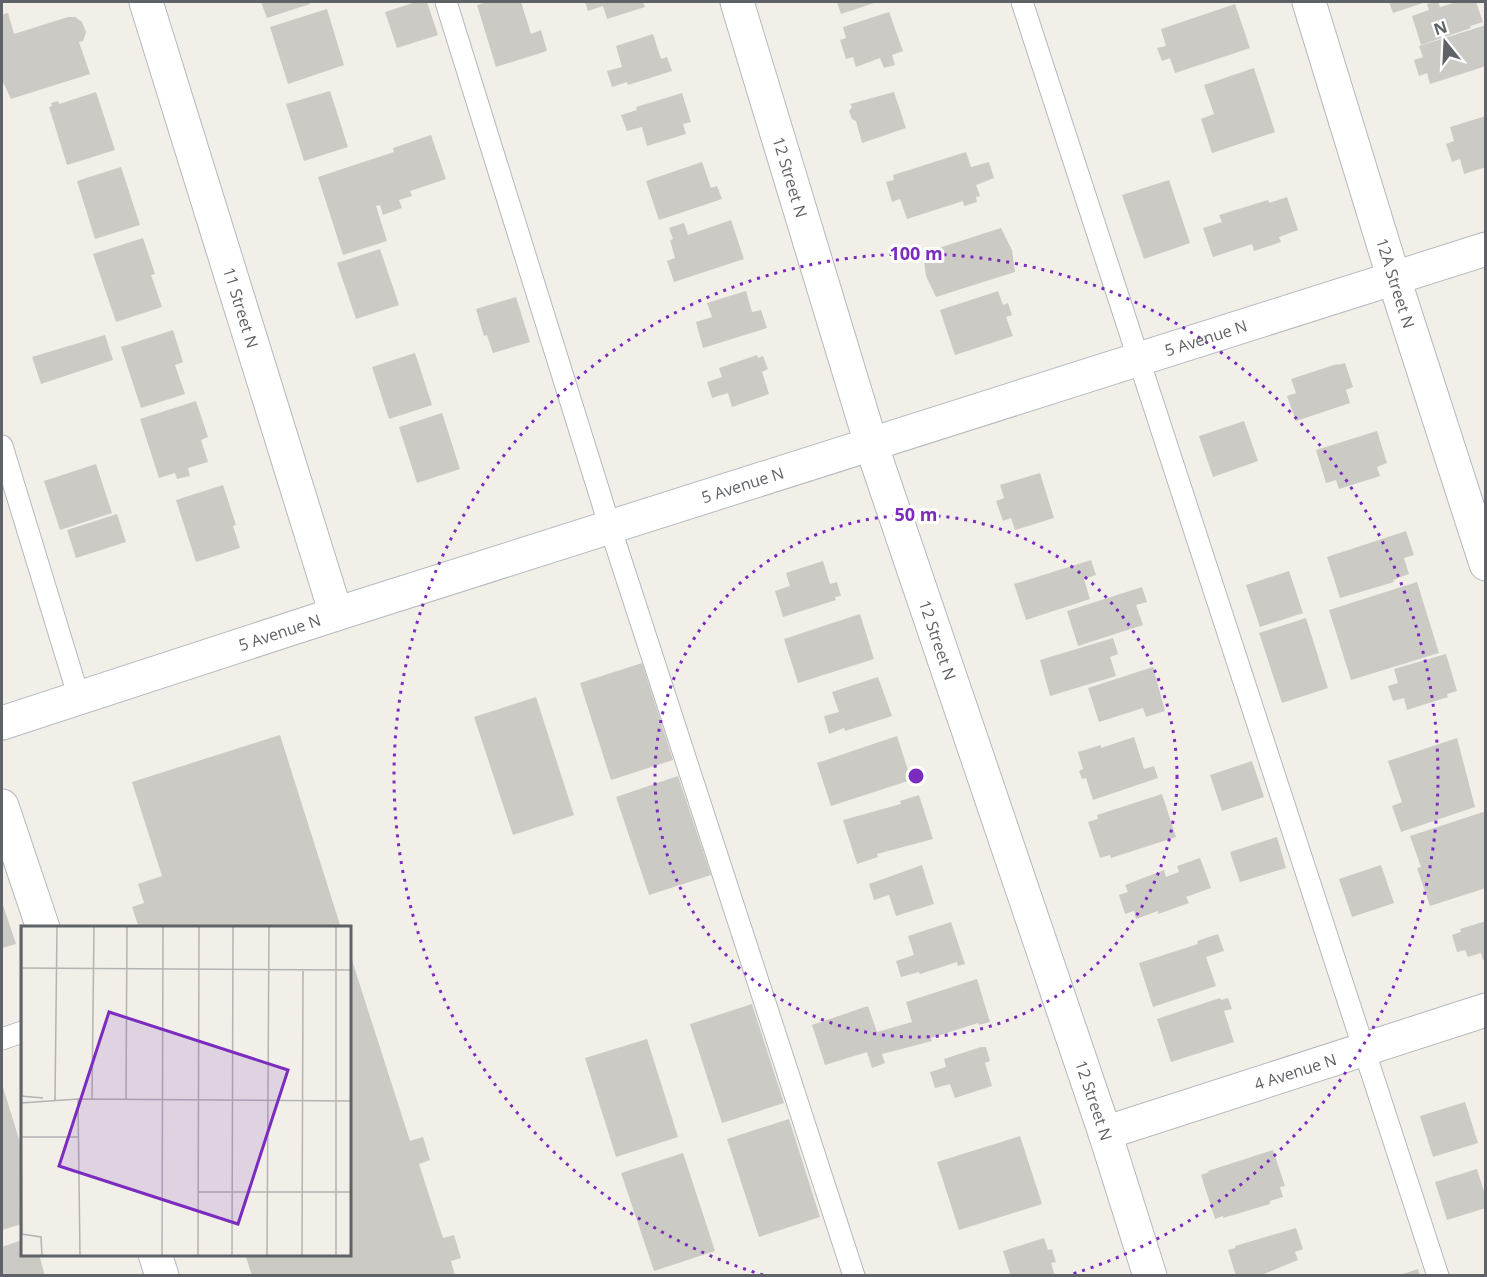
<svg xmlns="http://www.w3.org/2000/svg" width="1487" height="1277" viewBox="0 0 1487 1277" font-family="'Open Sans',sans-serif">
<style>
.building{fill:#cccac5}
.lines{fill:none;stroke-linecap:round;stroke-linejoin:round}
.service-casing{stroke:#b5b8bc;stroke-width:23}
.minor-casing{stroke:#b5b8bc;stroke-width:35}
.secondary-casing{stroke:#b6babf;stroke-width:35}
.service{stroke:#fff;stroke-width:21}
.minor{stroke:#fff;stroke-width:33}
.secondary{stroke:#fff;stroke-width:33}
.ring{fill:none;stroke:#7b2cbf;stroke-width:3;stroke-dasharray:3 6}
.labels{text-anchor:middle;stroke-width:6;stroke-linejoin:round;paint-order:stroke}
.street-label{font-size:16px;fill:#5f6368;stroke:#fff}
.inset-road{fill:none;stroke:#b3b3b1;stroke-width:1.5}
.view{fill:#7b2cbf;fill-opacity:0.15;stroke:#7b2cbf;stroke-width:3}
.inset-edge{fill:none;stroke:#5f6368;stroke-width:3}
.centre{fill:#7b2cbf;stroke:#fff;stroke-width:3}
.ring-label{font-size:18px;text-anchor:middle;font-weight:bold;fill:#7b2cbf;stroke:#fff;stroke-width:6;stroke-linejoin:round;paint-order:stroke}
</style>
<rect width="100%" height="100%" fill="#f1efe8"/>
<g class="building">
<path d="M261 2H309L310 4 267 18Z"/>
<path d="M416 2H427L438 35 397 48 385 12Z"/>
<path d="M487 2H521L531 34 541 30 547 51 496 67 477 5Z"/>
<path d="M585 2H643L645 7 607 19 603 6 588 11Z"/>
<path d="M837 2H877L841 14Z"/>
<path d="M1389 2H1426L1393 13Z"/>
<path d="M1433 2H1438L1440 7 1457 2H1463L1464 3 1476 2 1483 22 1470 26 1471 28 1421 45 1412 16 1429 10 1427 4Z"/>
<path d="M1235 4 1250 48 1175 73 1170 58 1162 61 1157 48 1166 46 1161 29Z"/>
<path d="M327 9 344 65 288 84 270 27Z"/>
<path d="M889 12 903 51 892 55 895 65 884 68 880 58 856 67 853 57 846 59 840 40 846 38 843 27Z"/>
<path d="M8 13 14 34 68 17H75L82 22 86 32 83 41 79 42 90 74 11 99 2 80V15Z"/>
<path d="M1486 25V66L1430 84 1427 73 1419 76 1414 60 1423 57 1419 46Z"/>
<path d="M653 34 661 59 667 57 672 71 628 85 627 82 612 87 607 71 622 67 616 46Z"/>
<path d="M1254 68 1275 132 1212 153 1201 119 1214 114 1204 85Z"/>
<path d="M330 91 348 147 304 161 286 104Z"/>
<path d="M96 92 115 150 67 165 49 107 52 106 51 103 58 101 59 104Z"/>
<path d="M894 92 906 128 862 143 856 121 852 119 849 111 852 107 850 104Z"/>
<path d="M682 93 691 122 683 124 686 134 647 146 642 127 627 131 621 115 637 110 636 107Z"/>
<path d="M1486 116V167L1464 174 1460 159 1452 162 1446 144 1454 141 1450 127Z"/>
<path d="M431 135 446 179 410 191 412 196 399 200 402 208 383 215 380 205 376 206 387 241 343 255 318 177 394 152 393 148Z"/>
<path d="M966 152 971 167 989 162 994 178 976 185 980 196 976 197 977 202 964 206 963 201 907 219 900 199 892 202 886 182 894 180 893 175Z"/>
<path d="M702 162 711 188 717 186 722 199 659 220 646 181Z"/>
<path d="M121 167 140 225 95 239 77 181Z"/>
<path d="M1169 180 1190 243 1144 259 1122 195Z"/>
<path d="M1287 197 1298 230 1279 237 1281 242 1254 251 1252 244 1213 257 1203 228 1222 222 1219 215 1268 200 1269 203Z"/>
<path d="M731 220 744 259 674 282 667 261 675 258 670 240 673 239 669 228 684 223 688 235Z"/>
<path d="M1001 228 1012 250 1015 272 936 297 926 276 923 253Z"/>
<path d="M143 238 155 274 151 275 162 307 116 322 93 254Z"/>
<path d="M380 249 399 305 356 319 337 263Z"/>
<path d="M746 291 752 312 761 310 767 328 703 348 696 322 712 317 707 303Z"/>
<path d="M998 291 1003 305 1008 303 1012 315 1006 317 1013 336 955 355 940 310Z"/>
<path d="M516 297 530 342 493 353 487 335 484 336 476 309Z"/>
<path d="M173 330 183 362 175 365 185 394 141 408 121 347Z"/>
<path d="M105 335 113 360 41 384 32 357Z"/>
<path d="M415 353 432 405 389 419 372 367Z"/>
<path d="M757 355 758 358 763 356 768 369 762 372 769 394 732 407 728 393 712 398 707 382 722 377 719 368Z"/>
<path d="M1345 363 1353 387 1346 390 1350 403 1296 421 1287 396 1296 393 1291 379 1337 364V365Z"/>
<path d="M196 401 208 437 201 440 208 462 188 468 190 476 177 479 175 473 159 478 140 419Z"/>
<path d="M442 413 460 469 417 483 399 427Z"/>
<path d="M1244 421 1258 461 1213 477 1199 436Z"/>
<path d="M1377 431 1387 463 1377 467 1380 476 1339 489 1336 480 1326 483 1316 450Z"/>
<path d="M96 464 112 513 60 530 44 481Z"/>
<path d="M1040 473 1054 518 1015 530 1011 518 1003 521 996 501 1004 498 1000 485Z"/>
<path d="M223 485 236 525 233 526 240 548 196 562 176 500Z"/>
<path d="M117 514 126 542 76 558 67 530Z"/>
<path d="M1406 531 1414 555 1404 558 1409 574 1393 580 1394 582 1340 598 1327 557Z"/>
<path d="M1091 560 1096 575 1084 579 1090 599 1026 620 1014 584Z"/>
<path d="M823 561 830 584 837 582 841 596 835 597 836 600 783 617 775 591 790 586 786 573Z"/>
<path d="M1289 571 1303 613 1260 627 1246 585Z"/>
<path d="M1417 582 1439 653 1351 680 1329 610Z"/>
<path d="M1142 587 1147 602 1136 605 1143 625 1078 646 1067 611Z"/>
<path d="M860 614 874 659 798 683 784 639Z"/>
<path d="M1306 618 1328 688 1282 703 1259 633Z"/>
<path d="M1113 638 1118 654 1110 657 1116 676 1050 696 1040 660Z"/>
<path d="M1446 654 1457 691 1447 694 1448 697 1407 710 1404 698 1393 701 1388 686 1398 683 1394 669Z"/>
<path d="M642 663 673 760 611 780 580 683Z"/>
<path d="M1153 667 1165 711 1146 717 1143 708 1099 722 1088 688Z"/>
<path d="M878 677 892 716 845 731 844 728 829 734 824 716 839 712 832 692Z"/>
<path d="M536 697 574 815 513 835 474 717Z"/>
<path d="M280 735 341 928H139L132 907 144 903 138 884 162 876 132 782Z"/>
<path d="M897 736 911 780 831 806 817 763Z"/>
<path d="M1134 737 1144 769 1154 766 1158 778 1093 800 1086 778 1082 779 1079 771 1083 769 1078 752 1101 745V748Z"/>
<path d="M1457 738 1475 807 1401 832 1392 806 1402 802 1388 761Z"/>
<path d="M1252 761 1264 797 1222 811 1210 775Z"/>
<path d="M678 776 711 875 649 895 616 797Z"/>
<path d="M1162 794 1176 837 1111 858 1110 855 1100 858 1088 822 1098 819 1097 815Z"/>
<path d="M919 795 933 839 877 854 878 857 857 864 843 820 901 804 900 801Z"/>
<path d="M1486 811V888L1430 906 1417 868 1421 867 1410 836Z"/>
<path d="M1277 837 1286 868 1240 882 1230 852Z"/>
<path d="M1200 858 1211 888 1186 897 1189 903 1158 914V911L1136 919 1134 911 1125 914 1119 895 1128 892 1125 885 1164 870 1166 877 1179 872 1177 866Z"/>
<path d="M922 865 934 904 896 916 889 895 874 900 869 884Z"/>
<path d="M1381 865 1394 903 1352 917 1339 879Z"/>
<path d="M2 902 16 944 2 948Z"/>
<path d="M1486 921V959L1483 960 1481 953 1468 957 1465 950 1457 952 1452 935 1461 932 1460 929Z"/>
<path d="M951 922 965 964 958 966 957 962 920 974 919 972 901 977 896 961 914 955 908 936Z"/>
<path d="M1218 934 1224 951 1206 957 1216 986 1153 1007 1139 963 1198 944 1197 941Z"/>
<path d="M350 954 410 1141 423 1137 430 1160 419 1164 443 1238 454 1235 461 1258 451 1261 455 1276H252L245 1254H350Z"/>
<path d="M977 979 990 1022 979 1025 978 1023 931 1038 932 1041 882 1054 885 1063 872 1068 867 1052 825 1065 812 1025 868 1006 877 1032 912 1022 906 1002Z"/>
<path d="M1220 998 1221 1000 1228 998 1232 1009 1224 1011 1234 1042 1171 1062 1157 1019Z"/>
<path d="M752 1004 784 1103 722 1123 690 1024Z"/>
<path d="M647 1039 678 1137 616 1157 585 1058Z"/>
<path d="M981 1047H986L990 1061 985 1063 992 1086 955 1098 950 1084 935 1088 930 1072 946 1067 944 1059Z"/>
<path d="M2 1084 22 1149V1224L2 1230Z"/>
<path d="M1465 1102 1478 1143 1433 1157 1420 1116Z"/>
<path d="M789 1119 820 1217 759 1237 727 1139Z"/>
<path d="M1020 1136 1042 1204 959 1230 937 1162Z"/>
<path d="M1273 1150 1285 1186 1280 1187 1283 1197 1270 1201V1204L1223 1218V1216L1215 1219 1201 1175 1209 1172 1208 1171Z"/>
<path d="M683 1153 715 1251 654 1271 621 1173Z"/>
<path d="M1477 1169 1486 1198V1208L1447 1220 1435 1182Z"/>
<path d="M1296 1228 1303 1249 1295 1252 1298 1260 1259 1276H1236L1228 1250 1235 1248V1246Z"/>
<path d="M1044 1238 1048 1250 1052 1249 1056 1262 1051 1263 1055 1276H1005L1010 1273 1003 1251Z"/>
<path d="M22 1240V1254H39L45 1276H2V1247Z"/>
<path d="M1418 1269 1420 1276H1400V1275Z"/>
</g>
<g class="lines">
<defs>
<g id="service">
<path d="M446 2 610 527 854 1276"/>
<path d="M1022 2C1158 427 1301 850 1438 1276"/>
<path d="M2 446 79 698"/>
<path d="M2 1039 22 1032"/>
</g>
<g id="minor">
<path id="s1" d="M146 2 336 614"/>
<path id="s2" d="M737 2 871 444 1105 1133 1150 1276"/>
<path id="s3" d="M1309 2 1394 279 1486 564"/>
<path d="M2 806 43 928"/>
<path id="s4" d="M1105 1133 1486 1010"/>
<path d="M155 1254 162 1276"/>
</g>
<g id="secondary">
<path id="s5" d="M2 723 336 614 1486 249"/>
</g>
</defs>
<use href="#service" class="service-casing"/>
<use href="#minor" class="minor-casing"/>
<use href="#secondary" class="secondary-casing"/>
<use href="#service" class="service"/>
<use href="#minor" class="minor"/>
<use href="#secondary" class="secondary"/>
</g>
<g class="ring">
<circle cx="916" cy="776" r="261"/>
<path d="M763 1275A522 522 0 1 1 1069 1275"/>
</g>
<g class="labels">
<g class="street-label">
<text dy="6" stroke="none"><textPath href="#s2" startOffset="183">12 Street N</textPath></text>
<text dy="6" stroke="none"><textPath href="#s3" startOffset="294">12A Street N</textPath></text>
<text dy="6" stroke="none"><textPath href="#s1" startOffset="320">11 Street N</textPath></text>
<text dy="6" stroke="none"><textPath href="#s5" startOffset="1264">5 Avenue N</textPath></text>
<text dy="6" stroke="none"><textPath href="#s5" startOffset="778">5 Avenue N</textPath></text>
<text dy="6" stroke="none"><textPath href="#s5" startOffset="292">5 Avenue N</textPath></text>
<text dy="6" stroke="none"><textPath href="#s2" startOffset="669">12 Street N</textPath></text>
<text dy="6" stroke="none"><textPath href="#s4" startOffset="200">4 Avenue N</textPath></text>
<text dy="6" stroke="none"><textPath href="#s2" startOffset="1155">12 Street N</textPath></text>
</g>
</g>
<g transform="translate(21 926)">
<rect width="330" height="330" fill="#f1efe8"/>
<path class="inset-road" d="M1 0V170M0 42 330 44M0 170 22 172M57 173 59 330M71 173 73 0M105 173 106 0M34 174 36 0M0 177 1 308M0 177 57 173 330 175M0 211H58M177 266H330M0 308 20 311 21 330M141 330 142 0M177 330 178 0M211 330 212 0M246 330 248 0M281 330 282 45M315 330V0"/>
<path class="view" d="M88 86 267 144 217 298 38 240Z"/>
<rect width="330" height="330" class="inset-edge"/>
</g>
<circle cx="916" cy="776" r="9" class="centre"/>
<g class="ring-label">
<text x="916" y="260">100 m</text>
<text x="916" y="521">50 m</text>
</g>
<rect width="1487" height="1277" fill="none" stroke="#5f6368" stroke-width="6"/>
<g transform="translate(1445 42) rotate(342)" stroke="#ffffff" stroke-width="4.5" paint-order="stroke">
<path d="M0-4.5L10 22L0 15L-10 22Z" fill="#5f6368"/>
<text y="-9" font-size="16" font-weight="bold" text-anchor="middle" fill="#5f6368">N</text>
</g>
</svg>
